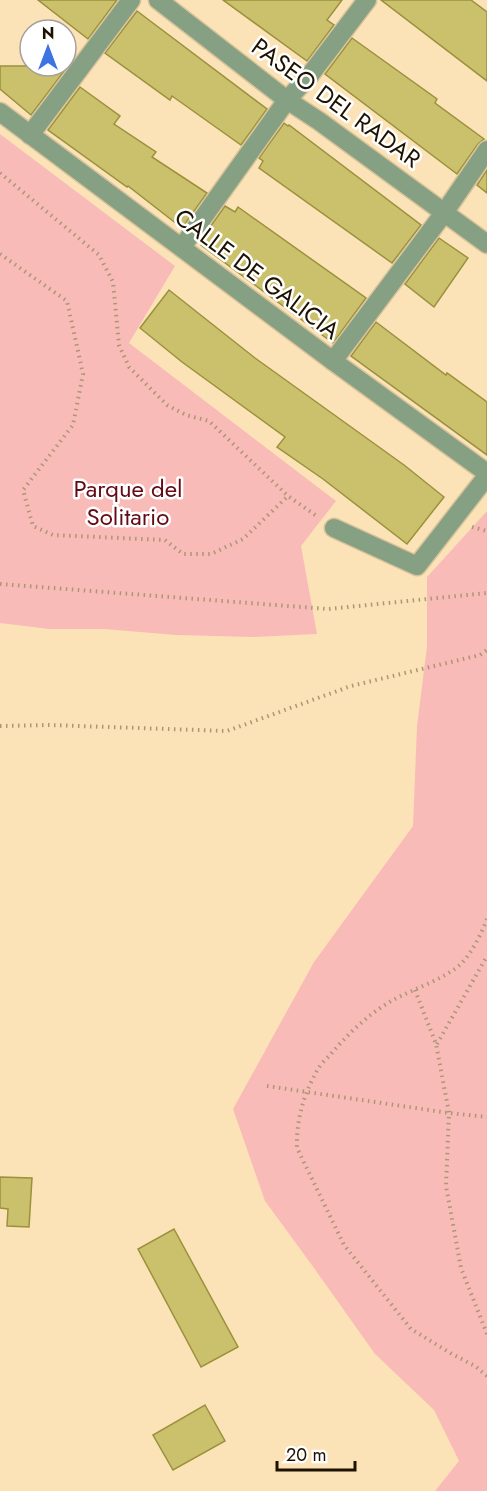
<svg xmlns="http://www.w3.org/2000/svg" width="487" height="1491" viewBox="0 0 487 1491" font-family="Jost,sans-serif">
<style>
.green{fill:#f9bbb8}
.building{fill:#cbc16d;stroke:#9b913d;stroke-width:1.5}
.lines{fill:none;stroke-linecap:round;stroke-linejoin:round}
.minor-casing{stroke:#d8c29a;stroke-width:21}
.path{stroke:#ab9774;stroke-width:4;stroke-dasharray:1.5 4.5;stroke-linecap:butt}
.minor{stroke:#85a082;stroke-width:18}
.labels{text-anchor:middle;stroke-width:5;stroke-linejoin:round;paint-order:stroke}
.street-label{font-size:24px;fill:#1d1200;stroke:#fff}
.park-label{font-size:24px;fill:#630a14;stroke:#fff}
</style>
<rect width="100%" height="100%" fill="#fce3b7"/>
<g class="green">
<path d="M0 134 175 266 129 343 336 501 301 546 317 634 253 637 176 635 104 629H49L0 623Z"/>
<path d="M487 511V1491H435L459 1461 434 1410 375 1354 314 1268 265 1201 233 1109 314 962 413 826 417 726 427 646V577Z"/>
</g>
<g class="building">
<path d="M38 0H117L88 39Z"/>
<path d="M223 0H342L327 20 334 25 307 61Z"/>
<path d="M381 0H471L487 12V81Z"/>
<path d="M137 11 267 109 241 145 172 96 170 100 105 53Z"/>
<path d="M352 38 437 99 435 103 484 139 478 144 457 174 325 74Z"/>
<path d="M0 66H68L31 115 0 89Z"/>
<path d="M80 87 120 116 114 124 156 152 152 157 207 193 182 228 128 186 127 187 48 130Z"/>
<path d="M284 123 288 126 289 125 421 225 392 263 259 168 263 161 259 158Z"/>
<path d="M487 170V193L477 185Z"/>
<path d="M225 206 235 212 238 207 366 298 333 343 201 245 202 243 200 241Z"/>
<path d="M439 238 468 258 434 307 405 284Z"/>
<path d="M169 290 255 358 404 465 444 497 407 544 323 479 277 447 285 437 182 362 140 328Z"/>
<path d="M376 322 446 375 447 373 487 402V455L351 356Z"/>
<path d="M0 1177 32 1178 29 1227 7 1226 8 1209 0 1208Z"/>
<path d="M174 1229 238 1347 201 1367 138 1249Z"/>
<path d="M205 1405 225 1441 173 1470 153 1435Z"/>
</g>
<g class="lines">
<defs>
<g id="minor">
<path d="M158 0 287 100 319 121 487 244"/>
<path d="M0 112 333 361 487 473"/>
<path d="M30 135 131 0"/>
<path d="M182 247 287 100 310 75 367 0"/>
<path d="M333 361 444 213 487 150"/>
<path d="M334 528 417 566 487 476"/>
</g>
</defs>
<use href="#minor" class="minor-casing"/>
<g class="path">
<path d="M0 173 99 255 113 282 119 345 129 367 167 405 186 415 209 421 288 496 318 517"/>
<path d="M0 254 67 301 83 374 73 425 23 490 33 526 53 535 165 540 183 554H211L243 539 288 496"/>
<path d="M472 527 487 531"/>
<path d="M0 584 328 609 487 593"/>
<path d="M0 726 49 725 227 731 351 686 480 655 487 650"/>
<path d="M487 919C481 934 473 951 462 963 445 979 413 989 393 1000 368 1014 348 1034 330 1055 326 1059 321 1064 318 1069 304 1093 296 1120 297 1148L344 1245 411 1329 452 1354 475 1366 487 1376"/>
<path d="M415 990 436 1044 449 1113 446 1186 461 1268 487 1334"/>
<path d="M437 1044 487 956"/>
<path d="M267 1086 449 1113 487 1117"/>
</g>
<use href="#minor" class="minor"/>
</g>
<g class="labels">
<g class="street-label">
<text transform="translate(336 103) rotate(36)" y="8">PASEO DEL RADAR</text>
<text transform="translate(257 274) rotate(37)" y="8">CALLE DE GALICIA</text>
</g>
<g class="park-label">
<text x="128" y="497">Parque del<tspan x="128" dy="28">Solitario</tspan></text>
</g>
</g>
<g transform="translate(48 48)"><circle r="28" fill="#ffffff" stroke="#a5a099" stroke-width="1.5"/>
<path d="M0-4.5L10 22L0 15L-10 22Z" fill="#3d74e4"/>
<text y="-9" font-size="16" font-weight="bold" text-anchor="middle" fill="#1d1200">N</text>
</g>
<path d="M277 1461v9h78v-9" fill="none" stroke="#1d1200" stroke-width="3"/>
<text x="286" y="1461" font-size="18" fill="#1d1200" stroke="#ffffff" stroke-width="4.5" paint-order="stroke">20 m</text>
</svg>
